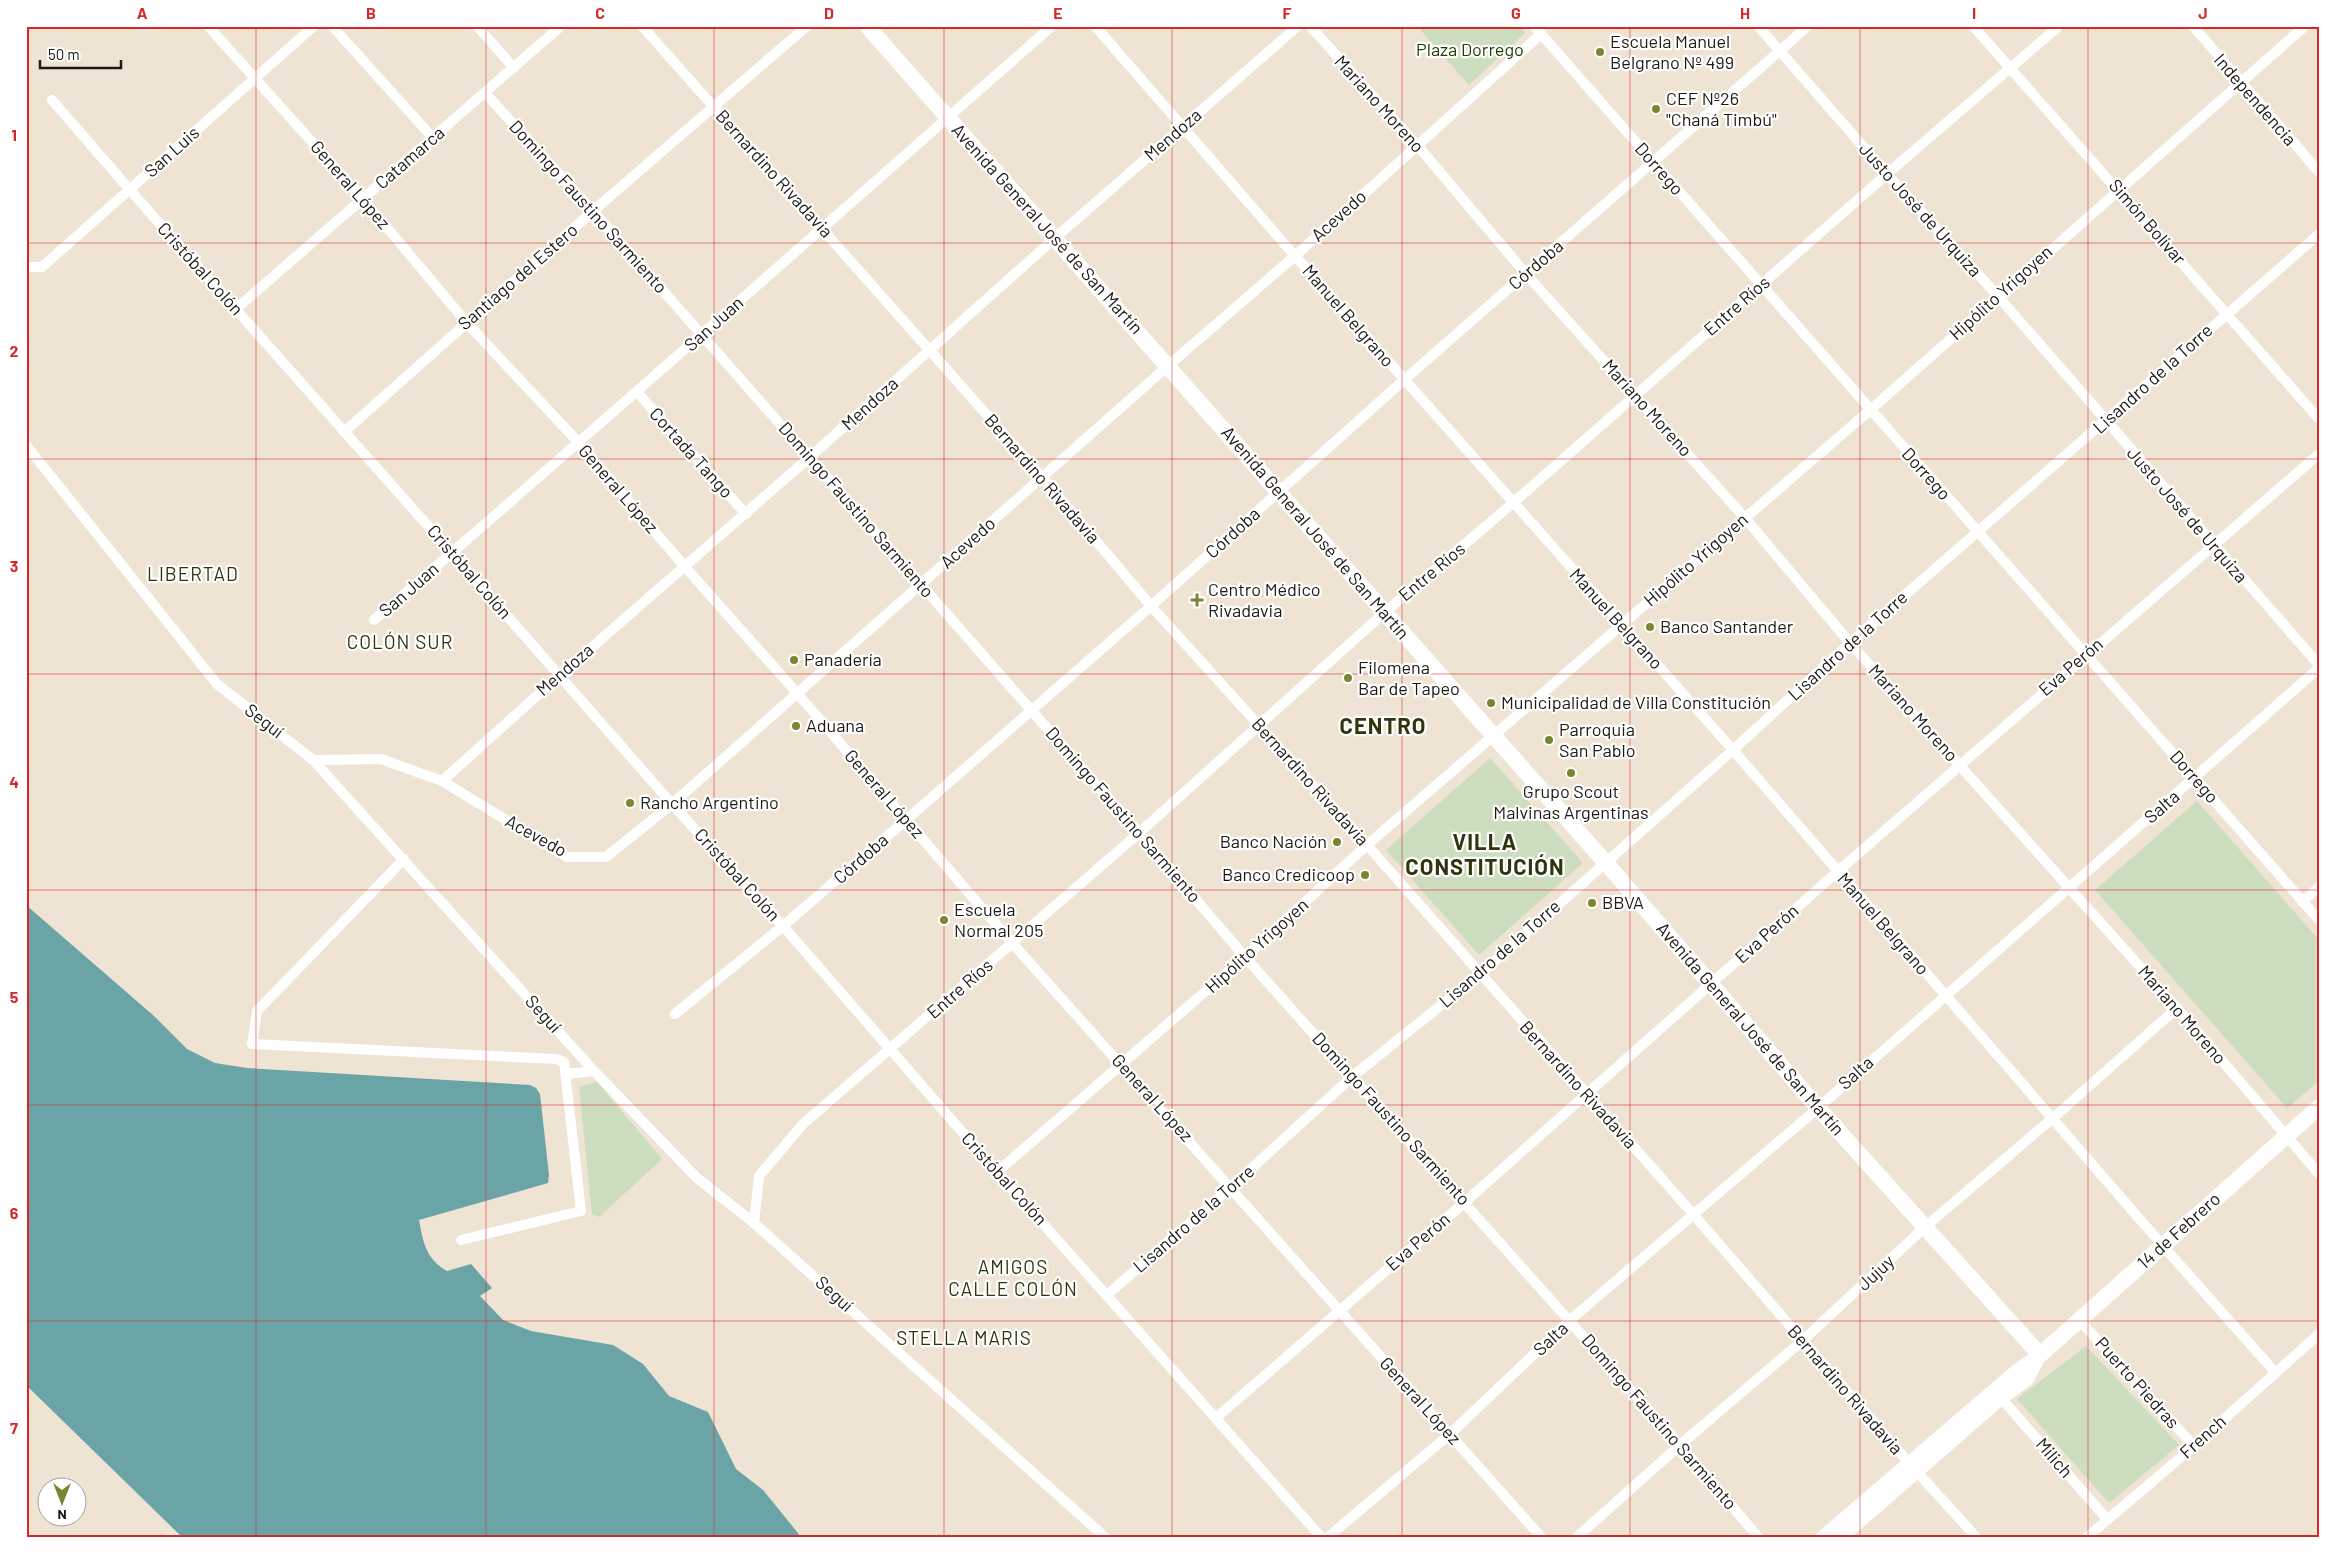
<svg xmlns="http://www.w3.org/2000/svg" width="2345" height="1564" viewBox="0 0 2345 1564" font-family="Barlow,sans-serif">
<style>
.green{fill:#ccddc0}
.water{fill:#6ba4a7}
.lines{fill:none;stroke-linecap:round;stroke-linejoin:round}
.minor{stroke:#fff;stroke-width:10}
.secondary{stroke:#fff;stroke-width:14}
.primary{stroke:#fff;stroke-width:16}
.grid{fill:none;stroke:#d62828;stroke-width:1;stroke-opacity:0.55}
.poi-dot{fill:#7b8531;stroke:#fff;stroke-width:2}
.labels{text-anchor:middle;stroke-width:4.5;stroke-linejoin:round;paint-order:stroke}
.poi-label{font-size:18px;fill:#1d1913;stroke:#fff;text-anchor:start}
.park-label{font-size:18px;fill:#1f3c00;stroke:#fff}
.street-label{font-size:18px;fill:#1d1913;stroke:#fff}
.neighbourhood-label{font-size:19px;letter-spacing:1px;fill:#30350c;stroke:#fff}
.district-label{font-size:22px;font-weight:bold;letter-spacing:1px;fill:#30350c;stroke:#fff}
.neatline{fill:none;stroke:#d62828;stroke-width:2}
.grid-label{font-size:16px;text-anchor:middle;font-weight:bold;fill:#d62828}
</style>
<rect width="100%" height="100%" fill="#efe3d3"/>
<g class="green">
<path d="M1417 26H1519L1525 33 1469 85Z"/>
<path d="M1490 758 1583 863 1479 955 1386 850Z"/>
<path d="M2197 801 2319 940V1081L2287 1108 2095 890Z"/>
<path d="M597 1082 662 1159 599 1217 592 1214 579 1087Z"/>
<path d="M2086 1346 2179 1445 2109 1503 2017 1399Z"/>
</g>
<path class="water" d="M26 905 154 1016 187 1049 215 1063 247 1068 530 1085 536 1088 540 1094 549 1175 548 1183 419 1220C423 1242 426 1259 447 1271L471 1264 492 1288 480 1296 503 1320 531 1331 613 1345 643 1364 669 1396 708 1412 736 1469 763 1490 802 1538H183L26 1385Z"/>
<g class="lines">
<g class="minor">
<path d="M208 26 363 199 466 322 579 443 685 567 797 693 1013 944 1542 1538"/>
<path d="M332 26 433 138"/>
<path d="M477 26 514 68"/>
<path d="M642 26 1042 477 1151 606 1367 845 1693 1214 1909 1463 1977 1538"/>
<path d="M1095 26 1295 256 1733 750 2163 1246 2275 1372"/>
<path d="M1310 26 1417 145 1526 274 1745 518 1850 643 2177 1008 2319 1174"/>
<path d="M1534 26 2319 920"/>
<path d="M1758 26 1887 174 1997 295 2319 665"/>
<path d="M1973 26 2319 419"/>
<path d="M2193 26 2319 172"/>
<path d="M485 93 593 211 1139 833 1245 957 1680 1445 1759 1538"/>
<path d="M52 100 130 190 452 553 672 804 783 926 997 1172 1322 1538"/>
<path d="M26 267H42L314 26"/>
<path d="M236 309 561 26"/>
<path d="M637 392 746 514"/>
<path d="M344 432 593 211 807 26"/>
<path d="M26 445 217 684 313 760 594 1071 697 1178 754 1223 1106 1538"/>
<path d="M374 620C602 424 826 224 1052 26"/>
<path d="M313 760 381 759 442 781 567 857H606L672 804 1169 365 1295 256 1541 34"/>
<path d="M442 781 560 675 810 457 1055 238 1298 26"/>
<path d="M404 859 257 1011 252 1044 556 1059 564 1062 581 1211 461 1240"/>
<path d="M2302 902 2319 887"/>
<path d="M675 1014 783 926 906 820 1151 606 1404 380 1808 26"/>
<path d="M566 1074 594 1071"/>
<path d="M997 1172 1245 957 1367 845 1869 411 2305 26"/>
<path d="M754 1223 759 1176 803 1124 1139 833 1385 612 1513 503 1887 174 2059 26"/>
<path d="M1107 1295 1231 1187 1353 1076 1480 974 1733 750 1850 643 2319 234"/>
<path d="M2080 1321 2194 1446"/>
<path d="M2001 1398 2107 1519"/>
<path d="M1217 1417 1465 1202 1837 872 2319 454"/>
<path d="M1327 1538 1450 1434 1569 1321 1818 1108 2319 668"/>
<path d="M1576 1538 1680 1445 1802 1341 1925 1227 2053 1118 2177 1008"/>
<path d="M2086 1538 2194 1446 2319 1334"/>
</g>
<g class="secondary">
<path d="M1822 1538 2018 1370 2040 1355"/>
<path d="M1840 1538 2001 1398 2027 1379 2038 1358"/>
</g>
<path class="primary" d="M867 26 1606 863 1818 1108 2040 1355 2319 1107"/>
</g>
<path class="grid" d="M256 26V1538M486 26V1538M714 26V1538M944 26V1538M1172 26V1538M1402 26V1538M1630 26V1538M1860 26V1538M2088 26V1538M26 243H2319M26 459H2319M26 674H2319M26 890H2319M26 1105H2319M26 1321H2319"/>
<g class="poi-dot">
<circle cx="1600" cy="52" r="5"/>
<circle cx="1656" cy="109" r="5"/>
<path d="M1194.5 592.5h5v5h5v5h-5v5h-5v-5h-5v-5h5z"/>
<circle cx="1650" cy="627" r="5"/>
<circle cx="794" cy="660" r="5"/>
<circle cx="1348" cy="678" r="5"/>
<circle cx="1491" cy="703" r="5"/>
<circle cx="796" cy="726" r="5"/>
<circle cx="1549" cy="740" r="5"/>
<circle cx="1571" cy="773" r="5"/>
<circle cx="630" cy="803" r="5"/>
<circle cx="1337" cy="842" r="5"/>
<circle cx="1365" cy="875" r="5"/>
<circle cx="1592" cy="903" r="5"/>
<circle cx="944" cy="920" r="5"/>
</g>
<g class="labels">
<g class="poi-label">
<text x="1610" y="48">Escuela Manuel<tspan x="1610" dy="21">Belgrano Nº 499</tspan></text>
<text x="1666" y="105">CEF Nº26<tspan x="1666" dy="21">"Chaná Timbú"</tspan></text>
<text x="1208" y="596">Centro Médico<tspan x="1208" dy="21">Rivadavia</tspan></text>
<text x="1660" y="633">Banco Santander</text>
<text x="804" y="666">Panadería</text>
<text x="1358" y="674">Filomena<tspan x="1358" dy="21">Bar de Tapeo</tspan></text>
<text x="1501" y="709">Municipalidad de Villa Constitución</text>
<text x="806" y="732">Aduana</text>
<text x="1559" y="736">Parroquia<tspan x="1559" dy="21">San Pablo</tspan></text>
<text x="1571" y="798" text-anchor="middle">Grupo Scout<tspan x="1571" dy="21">Malvinas Argentinas</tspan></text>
<text x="640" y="809">Rancho Argentino</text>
<text x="1327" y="848" text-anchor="end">Banco Nación</text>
<text x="1355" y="881" text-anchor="end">Banco Credicoop</text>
<text x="1602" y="909">BBVA</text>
<text x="954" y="916">Escuela<tspan x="954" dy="21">Normal 205</tspan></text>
</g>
<g class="park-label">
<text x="1470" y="56">Plaza Dorrego</text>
</g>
<g class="street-label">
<text transform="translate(2255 100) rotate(49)" y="6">Independencia</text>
<text transform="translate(1379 104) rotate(48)" y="6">Mariano Moreno</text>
<text transform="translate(1173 135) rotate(-41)" y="6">Mendoza</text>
<text transform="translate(172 152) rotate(-42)" y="6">San Luis</text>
<text transform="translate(410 158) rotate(-41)" y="6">Catamarca</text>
<text transform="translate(1659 169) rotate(49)" y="6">Dorrego</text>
<text transform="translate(774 174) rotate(48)" y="6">Bernardino Rivadavia</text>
<text transform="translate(350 185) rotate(49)" y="6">General López</text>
<text transform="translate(588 207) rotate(48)" y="6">Domingo Faustino Sarmiento</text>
<text transform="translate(1920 210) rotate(48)" y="6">Justo José de Urquiza</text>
<text transform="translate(1339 216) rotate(-42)" y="6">Acevedo</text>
<text transform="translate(2147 222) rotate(49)" y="6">Simón Bolívar</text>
<text transform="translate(1047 229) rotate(48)" y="6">Avenida General José de San Martín</text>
<text transform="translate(1536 265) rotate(-41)" y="6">Córdoba</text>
<text transform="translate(200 269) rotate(48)" y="6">Cristóbal Colón</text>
<text transform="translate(518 277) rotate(-41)" y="6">Santiago del Estero</text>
<text transform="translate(2001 293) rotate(-42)" y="6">Hipólito Yrigoyen</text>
<text transform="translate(1737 306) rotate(-41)" y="6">Entre Ríos</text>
<text transform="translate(1348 316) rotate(49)" y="6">Manuel Belgrano</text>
<text transform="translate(714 324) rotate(-42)" y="6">San Juan</text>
<text transform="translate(2153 379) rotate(-42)" y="6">Lisandro de la Torre</text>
<text transform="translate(870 404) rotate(-42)" y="6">Mendoza</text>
<text transform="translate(1647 408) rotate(48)" y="6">Mariano Moreno</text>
<text transform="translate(691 453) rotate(48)" y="6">Cortada Tango</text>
<text transform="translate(1926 474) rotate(48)" y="6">Dorrego</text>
<text transform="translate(1042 479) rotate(49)" y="6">Bernardino Rivadavia</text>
<text transform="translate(618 489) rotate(49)" y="6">General López</text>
<text transform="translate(856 510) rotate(49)" y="6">Domingo Faustino Sarmiento</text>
<text transform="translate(2187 515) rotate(49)" y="6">Justo José de Urquiza</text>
<text transform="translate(1233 533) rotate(-42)" y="6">Córdoba</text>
<text transform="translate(1315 533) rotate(49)" y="6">Avenida General José de San Martín</text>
<text transform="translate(968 543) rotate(-42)" y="6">Acevedo</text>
<text transform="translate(1696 560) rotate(-41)" y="6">Hipólito Yrigoyen</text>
<text transform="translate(469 572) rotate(49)" y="6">Cristóbal Colón</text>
<text transform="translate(1432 572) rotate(-40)" y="6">Entre Ríos</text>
<text transform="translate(409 590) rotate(-41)" y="6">San Juan</text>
<text transform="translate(1616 619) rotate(48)" y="6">Manuel Belgrano</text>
<text transform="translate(1848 646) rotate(-42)" y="6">Lisandro de la Torre</text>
<text transform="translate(2071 667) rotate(-41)" y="6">Eva Perón</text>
<text transform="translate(565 670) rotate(-41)" y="6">Mendoza</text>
<text transform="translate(1913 713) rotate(48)" y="6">Mariano Moreno</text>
<text transform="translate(264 721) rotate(38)" y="6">Seguí</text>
<text transform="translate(2194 777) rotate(49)" y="6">Dorrego</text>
<text transform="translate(1310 782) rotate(48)" y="6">Bernardino Rivadavia</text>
<text transform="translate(884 794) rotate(49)" y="6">General López</text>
<text transform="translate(2162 807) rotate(-41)" y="6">Salta</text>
<text transform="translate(1123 815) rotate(49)" y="6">Domingo Faustino Sarmiento</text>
<text transform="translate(536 836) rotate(29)" y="6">Acevedo</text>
<text transform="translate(861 859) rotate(-41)" y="6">Córdoba</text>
<text transform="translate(737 875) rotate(48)" y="6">Cristóbal Colón</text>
<text transform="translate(1883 924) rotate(49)" y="6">Manuel Belgrano</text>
<text transform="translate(1767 934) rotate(-42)" y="6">Eva Perón</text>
<text transform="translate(1257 946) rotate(-42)" y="6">Hipólito Yrigoyen</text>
<text transform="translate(1500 954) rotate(-41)" y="6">Lisandro de la Torre</text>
<text transform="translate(960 989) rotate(-41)" y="6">Entre Ríos</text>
<text transform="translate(543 1014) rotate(48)" y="6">Seguí</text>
<text transform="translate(2182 1015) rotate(49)" y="6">Mariano Moreno</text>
<text transform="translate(1750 1029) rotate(49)" y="6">Avenida General José de San Martín</text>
<text transform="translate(1856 1073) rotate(-42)" y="6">Salta</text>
<text transform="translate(1578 1085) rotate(48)" y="6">Bernardino Rivadavia</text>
<text transform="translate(1152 1098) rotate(48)" y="6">General López</text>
<text transform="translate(1391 1119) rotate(48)" y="6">Domingo Faustino Sarmiento</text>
<text transform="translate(1004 1179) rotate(48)" y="6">Cristóbal Colón</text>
<text transform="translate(1194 1219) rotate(-41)" y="6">Lisandro de la Torre</text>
<text transform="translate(2179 1231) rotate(-42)" y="6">14 de Febrero</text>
<text transform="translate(1418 1242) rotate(-41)" y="6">Eva Perón</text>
<text transform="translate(1876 1273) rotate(-43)" y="6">Jujuy</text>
<text transform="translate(834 1294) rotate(42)" y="6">Seguí</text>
<text transform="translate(1551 1339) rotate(-43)" y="6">Salta</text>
<text transform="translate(2137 1383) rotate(48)" y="6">Puerto Piedras</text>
<text transform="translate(1845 1390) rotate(49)" y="6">Bernardino Rivadavia</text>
<text transform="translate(1420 1401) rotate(48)" y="6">General López</text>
<text transform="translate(1659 1422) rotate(49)" y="6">Domingo Faustino Sarmiento</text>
<text transform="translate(2203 1437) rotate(-42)" y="6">French</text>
<text transform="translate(2054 1458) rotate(49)" y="6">Milich</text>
</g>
<g class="neighbourhood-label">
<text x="193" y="581">LIBERTAD</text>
<text x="400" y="649">COLÓN SUR</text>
<text x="1013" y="1274">AMIGOS<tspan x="1013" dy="22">CALLE COLÓN</tspan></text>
<text x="964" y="1345">STELLA MARIS</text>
</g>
<g class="district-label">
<text x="1383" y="734">CENTRO</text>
<text x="1485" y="850">VILLA<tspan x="1485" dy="25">CONSTITUCIÓN</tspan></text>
</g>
</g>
<rect width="2345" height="1564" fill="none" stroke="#ffffff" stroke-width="55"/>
<g transform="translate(62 1502) rotate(180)"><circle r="24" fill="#ffffff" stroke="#a5a3a1"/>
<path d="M0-4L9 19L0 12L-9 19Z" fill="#7b8531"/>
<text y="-8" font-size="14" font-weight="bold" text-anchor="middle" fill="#1d1913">N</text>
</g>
<path d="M40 60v8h81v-8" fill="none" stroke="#1d1913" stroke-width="2.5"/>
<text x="48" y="60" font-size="15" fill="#1d1913" stroke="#ffffff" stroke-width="4" paint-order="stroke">50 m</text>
<rect x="28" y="28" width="2290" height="1508" class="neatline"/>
<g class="grid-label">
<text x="142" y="19">A</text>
<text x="371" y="19">B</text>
<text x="600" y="19">C</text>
<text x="829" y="19">D</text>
<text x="1058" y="19">E</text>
<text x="1287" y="19">F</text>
<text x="1516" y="19">G</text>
<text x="1745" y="19">H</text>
<text x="1974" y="19">I</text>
<text x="2203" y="19">J</text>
<text x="14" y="141">1</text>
<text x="14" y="357">2</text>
<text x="14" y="572">3</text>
<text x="14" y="788">4</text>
<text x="14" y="1003">5</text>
<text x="14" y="1219">6</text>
<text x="14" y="1434">7</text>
</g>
</svg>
